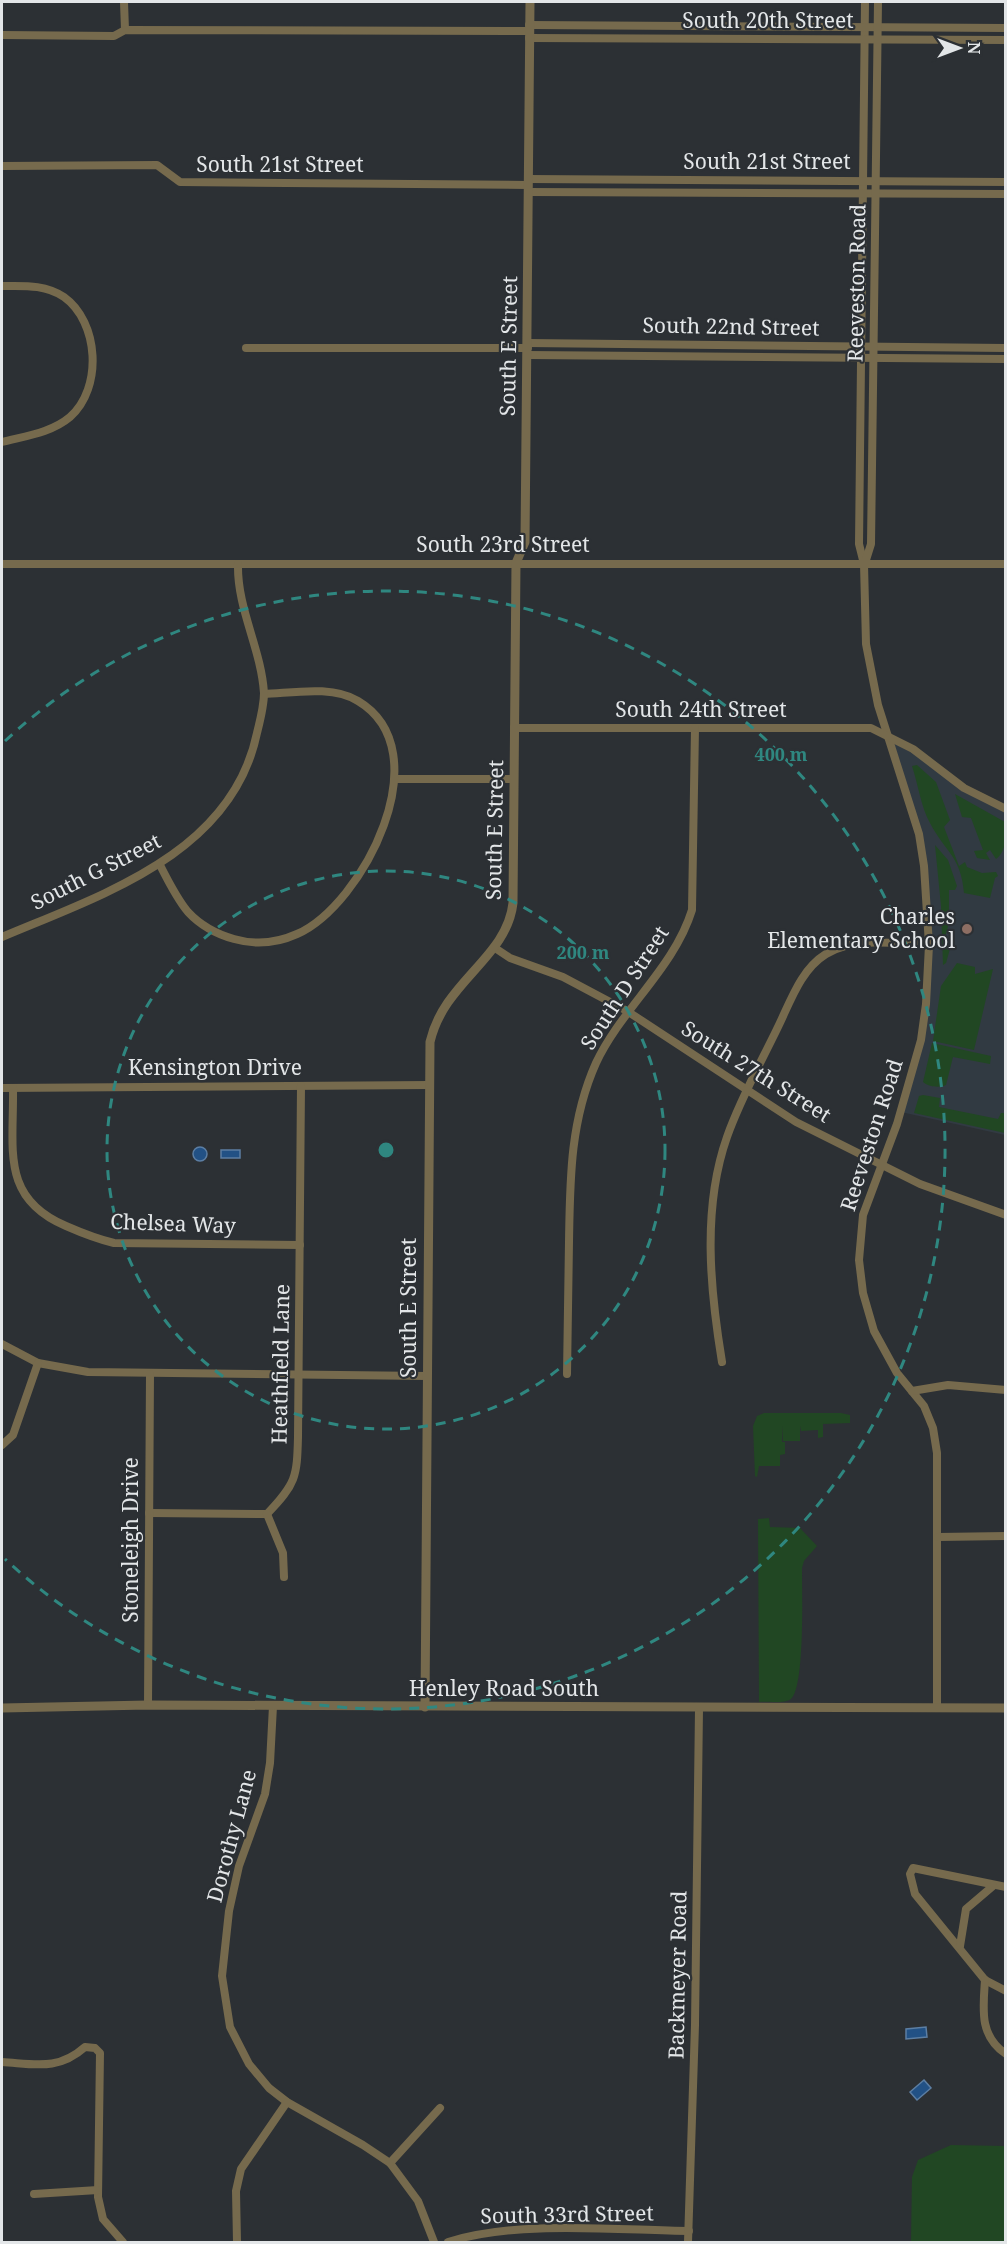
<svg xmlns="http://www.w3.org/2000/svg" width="1007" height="2244" viewBox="0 0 1007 2244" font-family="'Noto Serif',serif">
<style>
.built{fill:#313a42}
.green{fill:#214723}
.water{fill:#225185;stroke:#5c7ea3;stroke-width:1.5}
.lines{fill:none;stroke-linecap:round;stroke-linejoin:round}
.minor{stroke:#766a4d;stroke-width:8}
.tertiary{stroke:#766a4d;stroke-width:9}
.ring{fill:none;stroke:#2f8780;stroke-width:3;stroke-dasharray:10 8}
.education-dot{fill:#8d6e63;stroke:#2c3034;stroke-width:2}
.labels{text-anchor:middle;stroke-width:4.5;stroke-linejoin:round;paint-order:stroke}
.street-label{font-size:21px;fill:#e3e6e8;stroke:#2c3034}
.poi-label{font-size:21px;fill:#e3e6e8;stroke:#2c3034;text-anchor:end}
.centre{fill:#2f8780;stroke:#2c3034;stroke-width:3}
.ring-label{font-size:18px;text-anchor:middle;font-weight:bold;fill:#2f8780;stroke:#2c3034;stroke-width:4.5;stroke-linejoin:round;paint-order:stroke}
</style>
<rect width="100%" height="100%" fill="#2c3034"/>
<path class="built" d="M887 735 964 788 1005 809V1135L901 1112 926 1004 924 866Z"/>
<g class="green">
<path d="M917 765 936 782 950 820 944 827 959 866 965 862 967 867 982 873 996 872 998 876 995 878 990 898 964 893C961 856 945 852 930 823 921 807 918 784 912 766Z"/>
<path d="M955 794 1005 822C1006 835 1007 851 996 859L990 850 986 853 990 860 977 858 974 851 983 850 971 818 962 817Z"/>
<path d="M935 845 948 860 957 886 955 890H949V923L944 941 951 945 946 963 943 965 941 906Z"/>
<path d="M957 963 975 967V974L993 969 974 1050 933 1041 941 986Z"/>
<path d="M932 1043 991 1056 990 1064 953 1057 946 1085C940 1088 928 1087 923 1082Z"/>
<path d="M923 1095 940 1098 939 1107 998 1119 1001 1113H1005V1133L914 1113 919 1096Z"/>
<path d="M764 1413H841L850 1415V1423L823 1424V1437L818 1438V1430L801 1431 800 1426V1441H783L782 1426V1442H785V1454L780 1455V1466H759L757 1477 755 1476 753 1426 757 1416Z"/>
<path d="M769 1518 770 1527 800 1528 817 1546 804 1561 802 1568C802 1590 805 1687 791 1699 785 1704 767 1701 759 1702L758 1519Z"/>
<path d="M951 2145 1005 2146V2242H911L912 2177 918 2160Z"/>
</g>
<g class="water">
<circle cx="200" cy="1154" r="7"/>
<rect x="221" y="1150" width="19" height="8"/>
<path d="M926 2027 927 2037 906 2039V2029Z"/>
<path d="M924 2080 931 2088 917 2100 910 2092Z"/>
</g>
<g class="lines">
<g class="minor">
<path d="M124 2 125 30"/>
<path d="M865 2 859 544 864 564 866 644 878 705 919 834 924 866 929 945 926 1004 921 1040 897 1124 863 1215 859 1260 863 1293 874 1331 897 1373 924 1406 933 1428 937 1453V1707"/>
<path d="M529 25 1006 28"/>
<path d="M2 35 114 36 125 30 529 31"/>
<path d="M529 38 1006 40"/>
<path d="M2 166 157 165 180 182 528 185"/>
<path d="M528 179 1006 182"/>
<path d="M528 192 1006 194"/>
<path d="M2 286C23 286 45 284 64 297 99 322 103 388 70 417 51 433 25 436 2 442"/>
<path d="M527 343 1006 348"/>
<path d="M246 348H528"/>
<path d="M528 355 1006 359"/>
<path d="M865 563 871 544 878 2"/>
<path d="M2 564H1006"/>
<path d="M514 728H871L913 749 964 788 1006 809"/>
<path d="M395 779H514"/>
<path d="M160 865C168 881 177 899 188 912 201 926 216 934 234 939 255 945 277 943 297 934 363 905 442 751 358 701 332 685 292 693 264 694"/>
<path d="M2 937C101 895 232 854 257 733 260 721 264 706 264 693 261 648 237 609 238 564"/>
<path d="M495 948 510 958 563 977 627 1011 796 1122 920 1184 1006 1215"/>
<path d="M2 1088 429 1085"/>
<path d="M13 1088C14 1149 0 1198 66 1226 82 1233 97 1239 114 1243L300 1245"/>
<path d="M2 1344 38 1363 88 1372 427 1376"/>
<path d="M722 1362C710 1289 702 1208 727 1137 740 1100 760 1064 777 1029 790 1003 800 970 826 954 856 936 896 944 929 945"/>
<path d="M567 1374C568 1330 568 1286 569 1242 570 1180 570 1121 596 1063 622 1008 674 968 692 910L695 728"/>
<path d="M912 1391 948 1385 1006 1390"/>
<path d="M2 1445 13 1435 38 1363"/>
<path d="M149 1513 267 1514C296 1484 297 1477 298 1437L301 1086"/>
<path d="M267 1514 283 1553 284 1577"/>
<path d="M938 1537 1006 1536"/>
<path d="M148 1705 150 1374"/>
<path d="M273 1706 270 1763 265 1794 239 1866 229 1911 222 1976 230 2027 249 2064 269 2088 287 2102 363 2145 390 2163 418 2201 434 2242"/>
<path d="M1006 1887 913 1868 910 1874 915 1894 985 1980 1006 1991"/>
<path d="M960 1946 966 1909 993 1886"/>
<path d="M985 1980C983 2009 979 2036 1006 2054"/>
<path d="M2 2062C35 2064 58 2071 85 2047L95 2048 100 2053 98 2197 103 2219 123 2242"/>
<path d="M390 2163 440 2108"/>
<path d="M34 2194 98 2190"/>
<path d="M237 2242 236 2191 241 2169 287 2102"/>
<path d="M448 2242C518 2220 614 2230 689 2231"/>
<path d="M688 2242 695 2025 699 1709"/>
</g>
<g class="tertiary">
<path d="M425 1707 430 1042C444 981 507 958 513 903L516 563 525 542 530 2"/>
<path d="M2 1708 148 1705 1006 1708"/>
</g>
</g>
<g class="ring">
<circle cx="386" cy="1150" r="279"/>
<path d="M5 741A559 559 0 1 1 5 1559"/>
</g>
<circle class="education-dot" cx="967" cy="929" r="6"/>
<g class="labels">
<g class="street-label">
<text x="768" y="28">South 20th Street</text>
<text x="767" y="169">South 21st Street</text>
<text x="280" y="172">South 21st Street</text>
<text transform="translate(857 283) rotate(-89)" y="7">Reeveston Road</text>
<text transform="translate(731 327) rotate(1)" y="7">South 22nd Street</text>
<text transform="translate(509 346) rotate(-89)" y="7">South E Street</text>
<text x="503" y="552">South 23rd Street</text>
<text x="701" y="717">South 24th Street</text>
<text transform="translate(495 830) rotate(-89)" y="7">South E Street</text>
<text transform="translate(96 872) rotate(-27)" y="7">South G Street</text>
<text transform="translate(625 988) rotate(-57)" y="7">South D Street</text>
<text x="215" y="1075">Kensington Drive</text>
<text transform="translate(756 1072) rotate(32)" y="7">South 27th Street</text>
<text transform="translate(872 1135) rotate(-72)" y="7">Reeveston Road</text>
<text transform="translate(173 1224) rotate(2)" y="7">Chelsea Way</text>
<text transform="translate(409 1308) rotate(-90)" y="7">South E Street</text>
<text transform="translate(281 1364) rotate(-89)" y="7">Heathfield Lane</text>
<text transform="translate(131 1540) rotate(-90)" y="7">Stoneleigh Drive</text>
<text x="504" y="1696">Henley Road South</text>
<text transform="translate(232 1836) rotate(-75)" y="7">Dorothy Lane</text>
<text transform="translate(678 1975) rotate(-89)" y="7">Backmeyer Road</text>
<text transform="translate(567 2215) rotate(-1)" y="7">South 33rd Street</text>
</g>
<g class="poi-label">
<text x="955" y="924">Charles<tspan x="955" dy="24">Elementary School</tspan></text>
</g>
</g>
<circle cx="386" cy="1150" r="9" class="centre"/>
<g class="ring-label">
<text x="781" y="761">400 m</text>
<text x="583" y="959">200 m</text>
</g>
<rect width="1007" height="2244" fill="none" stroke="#e3e6e8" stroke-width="6"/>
<g transform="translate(959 48) rotate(90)" stroke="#2c3034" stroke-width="4.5" paint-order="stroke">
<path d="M0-4.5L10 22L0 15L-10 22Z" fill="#e3e6e8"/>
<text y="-9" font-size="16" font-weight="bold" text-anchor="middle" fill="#e3e6e8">N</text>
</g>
</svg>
